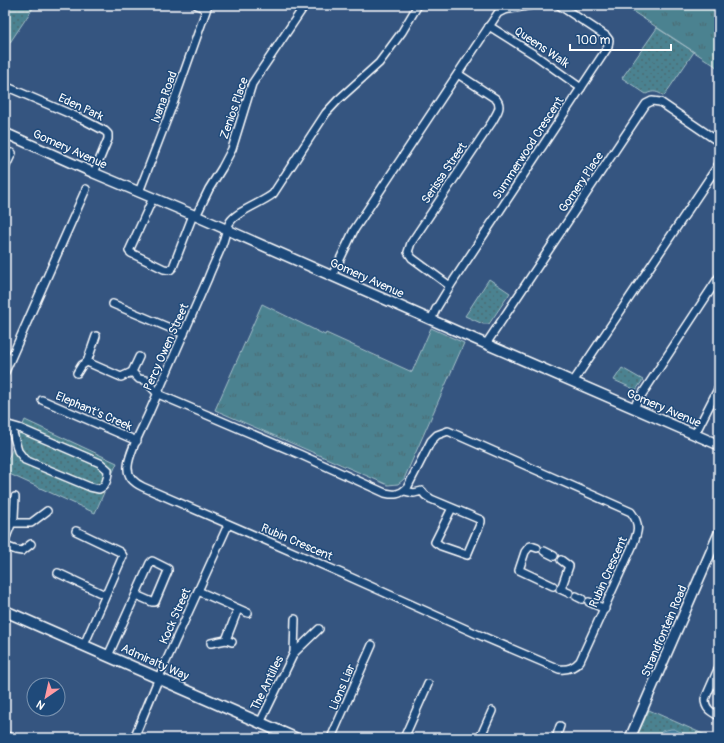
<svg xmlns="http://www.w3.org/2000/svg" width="724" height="743" viewBox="0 0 724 743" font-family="Pangolin,sans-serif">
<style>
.grass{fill:url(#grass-dots);stroke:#a6c0c8}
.park{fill:url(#park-tufts);stroke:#a6c0c8}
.water{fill:#40799a;stroke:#8cafc2}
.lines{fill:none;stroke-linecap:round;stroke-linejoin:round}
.minor-casing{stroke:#fff;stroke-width:10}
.tertiary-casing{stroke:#fff;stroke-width:12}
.secondary-casing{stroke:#fff;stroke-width:13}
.minor{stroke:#1f4a7a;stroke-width:7}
.tertiary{stroke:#1f4a7a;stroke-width:9}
.secondary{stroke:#1f4a7a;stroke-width:10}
.labels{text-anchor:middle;stroke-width:3;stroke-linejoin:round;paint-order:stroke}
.street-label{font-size:12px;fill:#fff;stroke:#1f4a7a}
</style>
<defs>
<pattern id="grass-dots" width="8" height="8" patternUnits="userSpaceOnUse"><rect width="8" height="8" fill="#4c8290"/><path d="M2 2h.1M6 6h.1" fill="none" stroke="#4c6a71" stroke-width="1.8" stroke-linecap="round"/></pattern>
<pattern id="park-tufts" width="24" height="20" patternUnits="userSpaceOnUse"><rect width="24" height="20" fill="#4c8290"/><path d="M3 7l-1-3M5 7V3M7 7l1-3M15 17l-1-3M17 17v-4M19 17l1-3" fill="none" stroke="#4c6a71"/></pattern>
</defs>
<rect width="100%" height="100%" fill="#355580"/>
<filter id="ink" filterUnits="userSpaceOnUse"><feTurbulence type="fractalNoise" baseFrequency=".025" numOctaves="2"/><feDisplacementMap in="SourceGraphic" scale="8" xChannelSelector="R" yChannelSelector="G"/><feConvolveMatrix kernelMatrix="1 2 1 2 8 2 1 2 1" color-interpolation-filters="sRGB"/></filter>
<g filter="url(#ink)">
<g class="grass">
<path d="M5 5H35L5 50Z"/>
<path d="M657 28 694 52 664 96C658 92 654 90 646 94L622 78Z"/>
<path d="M489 279 510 293 489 324H483L465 316Z"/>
<path d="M622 368 643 380 636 390 614 380Z"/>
<path d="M25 420 117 463 95 513 5 472V466Z"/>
<path d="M649 710 712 738H636Z"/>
</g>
<g class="park">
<path d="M623 5H719V69L714 65Z"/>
<path d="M262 304 325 335 326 333 412 372 431 328 464 343 404 479 398 484 388 485 215 410Z"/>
</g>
<path class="water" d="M671 729H674L694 738H659L662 731Z"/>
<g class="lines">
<defs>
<g id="minor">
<path d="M197 5 206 9"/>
<path d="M489 26 535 55 581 88"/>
<path d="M5 86 82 119 105 131 108 134V139L94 173"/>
<path d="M5 168 12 153"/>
<path d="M139 192 174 101 208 5"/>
<path d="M153 198 129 251 131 253 164 269 170 270 173 267 193 215"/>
<path d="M196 216 209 189 222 168 232 149 252 84 305 5"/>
<path d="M332 276 354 230 498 13 504 10 532 5"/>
<path d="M450 286 412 258 408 252 411 243 492 122C496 114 503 107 496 99L458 74"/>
<path d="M113 304 184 334"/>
<path d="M431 320 436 309 450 286 608 47 609 40 606 36 559 5"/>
<path d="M96 336 87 362 121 377 132 372"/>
<path d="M486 344 646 104 652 101 660 102 719 142"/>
<path d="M139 357 132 372 139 379 145 380 158 394 299 454 385 493C394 495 400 495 407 488L431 441 437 435 448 431 631 512C641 525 638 532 632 547L580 661C574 668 568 670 559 669L477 634 341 573 143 487C134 483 127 477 128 466 129 451 143 427 149 413 169 368 188 323 208 278 212 267 218 256 222 245 225 237 226 229 230 222 237 211 262 203 273 194L326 113 338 100 379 63 402 32 418 5"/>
<path d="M5 372 86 189"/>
<path d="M77 373 82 365 87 362"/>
<path d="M573 382 719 164"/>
<path d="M42 400 137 441"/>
<path d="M633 408 719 277"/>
<path d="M5 424 19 428 100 463 108 470C108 477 107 486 99 489L90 487 25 460 18 451 11 426"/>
<path d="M695 434 719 387"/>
<path d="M405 491 414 493 422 491 425 495 431 499 481 520V522L467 555 441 546 435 542 452 508"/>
<path d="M13 523H31L47 511"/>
<path d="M76 531 120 552 123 556 84 645"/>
<path d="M5 540 14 517 15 497"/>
<path d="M5 546 16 550 22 551 31 544"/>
<path d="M537 548 531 546 529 547 525 552 519 570 553 586"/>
<path d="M544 551 554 556"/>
<path d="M58 573 105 595"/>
<path d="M560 589 569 593"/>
<path d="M561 589 569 566 561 560"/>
<path d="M198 591 248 613"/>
<path d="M576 596 582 599"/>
<path d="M589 602 605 609"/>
<path d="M232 642 226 640 238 609"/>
<path d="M211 643 226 640"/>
<path d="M294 653 295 619"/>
<path d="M108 656 150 563 152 561 168 569V571L155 602H152L136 595"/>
<path d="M719 667 705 699C705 709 711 712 719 716"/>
<path d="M260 723 294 653 319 629"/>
<path d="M5 735 11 738"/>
<path d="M134 738 163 668 228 525"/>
<path d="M331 738 372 645"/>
<path d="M404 738 428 684"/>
<path d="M480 738 492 711"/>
<path d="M556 738 560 726"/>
</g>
<g id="tertiary">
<path d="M5 133 94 173 196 216 486 344 719 445"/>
<path d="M630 738 719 533"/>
</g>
<path id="secondary" d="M5 611 295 738"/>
</defs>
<use href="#minor" class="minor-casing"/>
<use href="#tertiary" class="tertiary-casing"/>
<use href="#secondary" class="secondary-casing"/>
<use href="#minor" class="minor"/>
<use href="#tertiary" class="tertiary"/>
<use href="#secondary" class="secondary"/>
</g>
</g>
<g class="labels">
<g class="street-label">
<text transform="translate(542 47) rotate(34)" y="4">Queens Walk</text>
<text transform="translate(164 97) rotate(-70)" y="4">Ivana Road</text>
<text transform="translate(81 107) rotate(25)" y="4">Eden Park</text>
<text transform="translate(234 108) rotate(-71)" y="4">Zenios Place</text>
<text transform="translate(528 148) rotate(-57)" y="4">Summerwood Crescent</text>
<text transform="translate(70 149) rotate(24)" y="4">Gomery Avenue</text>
<text transform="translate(444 173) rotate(-56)" y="4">Serissa Street</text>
<text transform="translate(581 182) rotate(-56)" y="4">Gomery Place</text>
<text transform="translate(367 278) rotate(24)" y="4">Gomery Avenue</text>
<text transform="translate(166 347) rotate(-66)" y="4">Percy Owen Street</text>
<text transform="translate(664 408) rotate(23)" y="4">Gomery Avenue</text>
<text transform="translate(94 411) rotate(23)" y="4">Elephant’s Creek</text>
<text transform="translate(297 542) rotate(23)" y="4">Rubin Crescent</text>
<text transform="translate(608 572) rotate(-66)" y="4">Rubin Crescent</text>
<text transform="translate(175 616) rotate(-66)" y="4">Kock Street</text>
<text transform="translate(664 631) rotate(-67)" y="4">Strandfontein Road</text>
<text transform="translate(155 662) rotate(24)" y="4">Admiralty Way</text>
<text transform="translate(267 683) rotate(-64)" y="4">The Antilles</text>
<text transform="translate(342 687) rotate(-67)" y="4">Lions Liar</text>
</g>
</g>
<rect width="724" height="743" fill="none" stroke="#1f4a7a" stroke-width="20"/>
<rect x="10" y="10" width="704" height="723" fill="none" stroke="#fff" stroke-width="1.5" filter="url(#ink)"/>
<g transform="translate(46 697) rotate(214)"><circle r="19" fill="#1f4a7a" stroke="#7992af"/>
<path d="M0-3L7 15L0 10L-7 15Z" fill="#ff9aa2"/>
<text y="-6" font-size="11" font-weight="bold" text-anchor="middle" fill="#ffffff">N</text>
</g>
<path d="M570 44v6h101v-6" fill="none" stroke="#ffffff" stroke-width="2"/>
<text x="576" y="44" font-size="12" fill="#ffffff" stroke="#1f4a7a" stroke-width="3" paint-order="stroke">100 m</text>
</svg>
